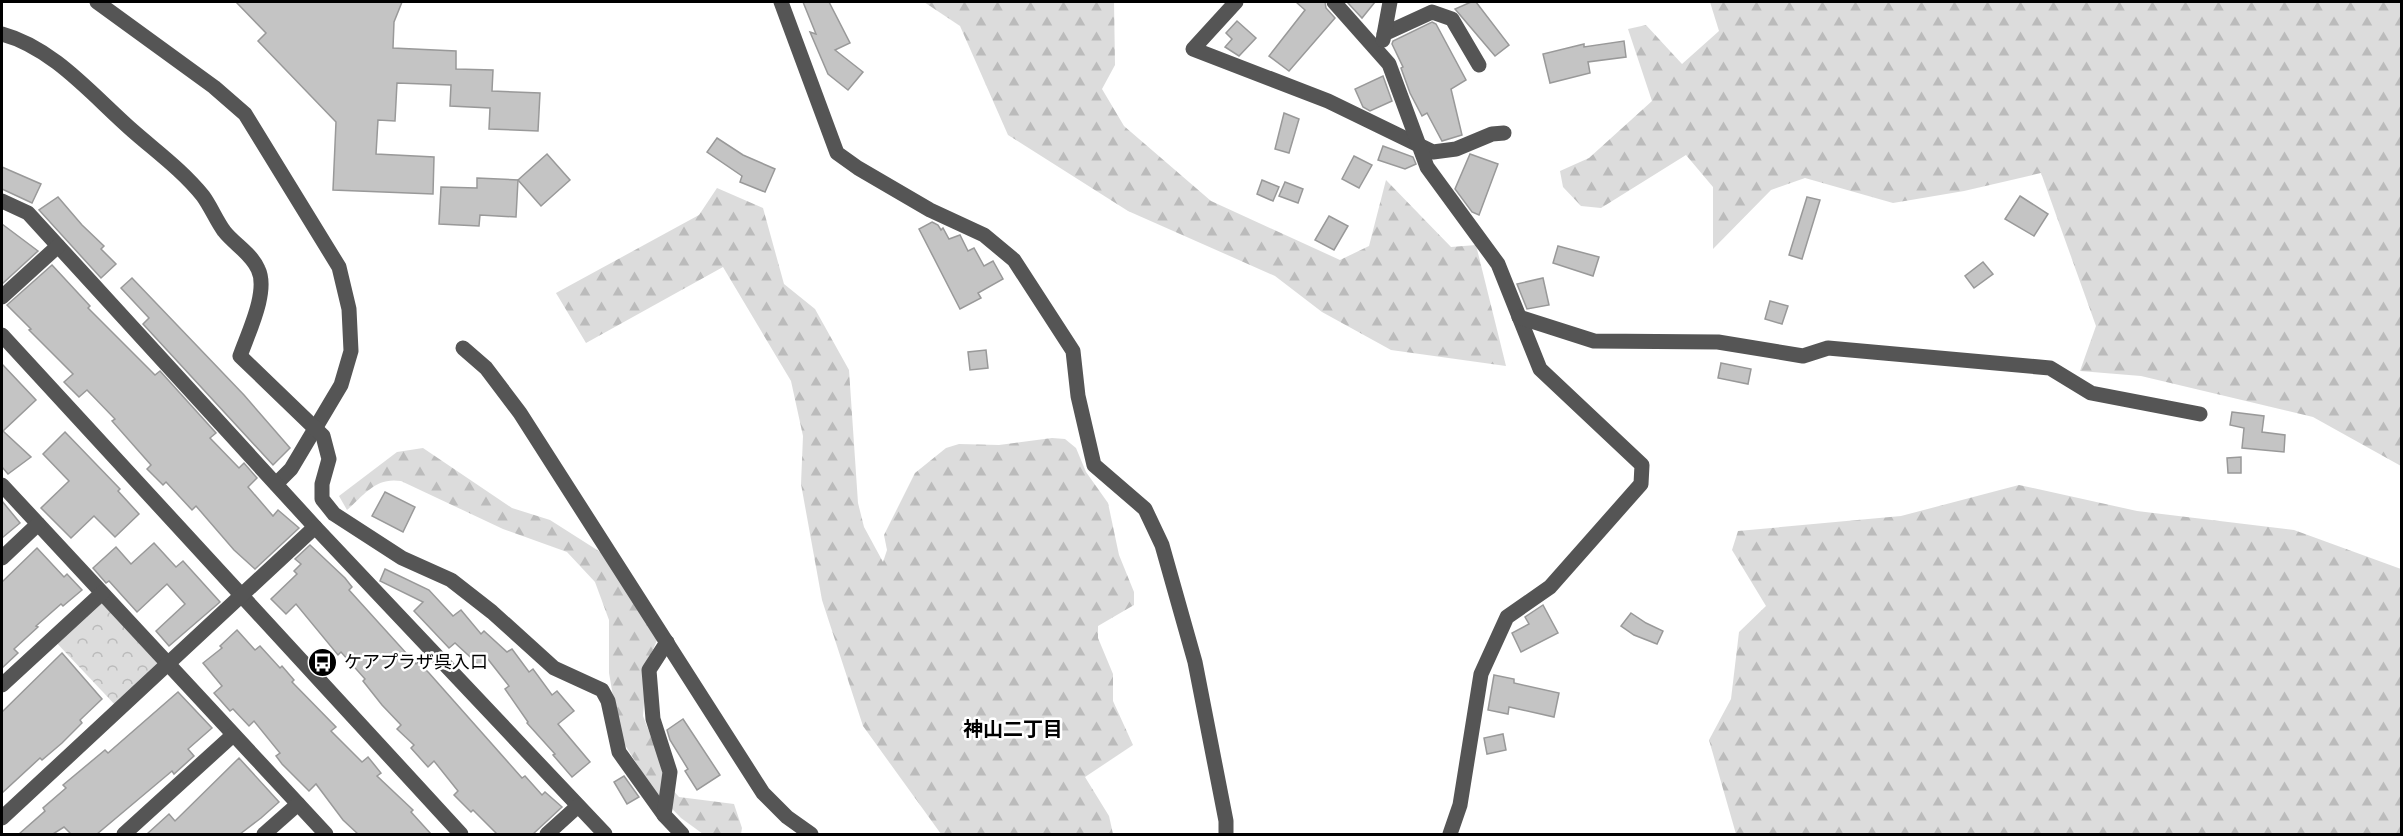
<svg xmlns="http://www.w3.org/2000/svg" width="2403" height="836" viewBox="0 0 2403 836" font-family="Jost,'Noto Sans JP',sans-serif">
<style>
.forest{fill:url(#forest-firs)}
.park{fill:url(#park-crowns)}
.building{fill:#c4c4c4;stroke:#999;stroke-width:1.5}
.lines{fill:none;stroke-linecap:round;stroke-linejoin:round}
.minor{stroke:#555;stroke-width:15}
.labels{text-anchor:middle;stroke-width:5;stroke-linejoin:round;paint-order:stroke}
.poi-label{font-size:18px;fill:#000;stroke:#fff;text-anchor:start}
.neighbourhood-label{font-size:20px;font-weight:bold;fill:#000;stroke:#fff}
</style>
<defs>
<pattern id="forest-firs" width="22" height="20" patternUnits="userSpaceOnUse" patternTransform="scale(1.5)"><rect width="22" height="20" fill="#dcdcdc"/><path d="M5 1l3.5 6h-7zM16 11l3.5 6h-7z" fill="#bbb"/></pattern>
<pattern id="park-crowns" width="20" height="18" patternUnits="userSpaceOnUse" patternTransform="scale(1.5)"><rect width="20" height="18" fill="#dcdcdc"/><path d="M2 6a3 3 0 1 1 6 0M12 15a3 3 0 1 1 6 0" fill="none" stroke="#bbb"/></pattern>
</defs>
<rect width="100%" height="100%" fill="#fff"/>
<g class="forest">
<path d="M924 2H1114L1115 65 1102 89 1124 126 1211 201 1340 260 1369 246 1386 180 1451 247 1476 245 1506 366 1391 350 1322 312 1275 276 1128 211 1008 135 960 26Z"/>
<path d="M1710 2H2401V466L2313 417 2141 376 2080 371 2096 326 2041 173 1964 191 1893 203 1805 178 1771 190 1713 249V187L1686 155 1601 208 1581 206 1563 187 1560 171 1589 158 1652 101 1628 29 1646 25 1682 64 1719 31Z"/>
<path d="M717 188 763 208 784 284 815 309 849 370 858 503 864 527 883 562 887 550 884 535 915 473 946 448 959 444 999 445 1052 438 1065 439 1076 448 1086 472 1108 503 1119 555 1134 592V605L1098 626V638L1113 674V701L1133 745 1085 777 1109 816 1113 834H941L863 726 822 600 801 484 803 436 791 381 723 267 586 343 556 293 699 215Z"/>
<path d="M423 448 512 508 550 520 605 555 658 638 647 663 643 716 671 788 679 797 734 804 742 828 741 834H703L681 818 652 788 620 737 609 673V620L595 582 567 552 503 529 401 481C376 477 365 494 347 510L339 496 397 452Z"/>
<path d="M2019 485 2137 511 2294 530 2401 569V834H1736L1709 740 1731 699 1739 632 1766 606 1732 550 1738 531 1901 516Z"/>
</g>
<path class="park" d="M102 593 168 664 118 708 52 638Z"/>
<g class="building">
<path d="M236 2H402L394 22 393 48 456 51V69L493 70 492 91 540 93 538 131 489 129 490 108 450 106 451 85 397 83 395 121 378 120 376 154 434 157 433 194 333 190 336 122 258 41 266 33Z"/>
<path d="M803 2H829L850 43 835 50 863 72 848 90 828 74 810 32 816 34Z"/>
<path d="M1296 2H1325L1326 8 1335 18 1289 71 1269 56 1305 10Z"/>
<path d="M1347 2H1375L1362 18Z"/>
<path d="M1471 2H1476L1509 45 1495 56 1455 9Z"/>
<path d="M1237 21 1256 38 1239 56 1225 47 1232 39 1226 33Z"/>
<path d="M1432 22 1436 24 1466 80 1451 89 1462 135 1442 141 1427 113 1422 116 1410 93 1401 68 1403 67 1392 44 1393 41Z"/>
<path d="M1624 41 1626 57 1588 62 1590 73 1550 83 1543 54 1584 44V47Z"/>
<path d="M1383 76 1392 101 1370 111 1363 107 1355 89Z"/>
<path d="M1284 113 1299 119 1289 153 1275 149Z"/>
<path d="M717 138 743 155 775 169 765 192 740 182 742 176 707 152Z"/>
<path d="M1383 146 1413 157 1416 164 1405 169 1378 160Z"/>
<path d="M547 154 570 180 541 206 518 180Z"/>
<path d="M1470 154 1498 164 1479 215 1472 212 1455 189Z"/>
<path d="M1354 156 1372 165 1359 188 1342 179Z"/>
<path d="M2 167 41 184 32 203 2 189Z"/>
<path d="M477 178 518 180 516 217 480 215 479 226 439 224 441 187 477 188Z"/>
<path d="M1262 180 1279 187 1273 201 1257 194Z"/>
<path d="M1285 182 1303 189 1298 203 1279 196Z"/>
<path d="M2020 196 2048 214 2034 236 2005 219Z"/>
<path d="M58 197 82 225 104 246 101 249 116 264 101 278 39 210Z"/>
<path d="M1807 197 1820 200 1802 259 1789 255Z"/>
<path d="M1329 216 1348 226 1334 250 1315 240Z"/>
<path d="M932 222 938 225 941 230 943 228 949 239 960 235 968 251 974 248 984 266 993 261 1003 279 978 293 981 298 960 309 919 229Z"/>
<path d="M2 224 38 251 2 284Z"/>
<path d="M1558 246 1599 257 1593 276 1553 263Z"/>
<path d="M1983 262 1993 274 1974 288 1965 276Z"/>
<path d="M52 265 90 306 88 308 155 375 160 371 216 433 210 438 239 468 244 463 257 478 248 487 273 516 278 510 299 528 255 569 234 550 196 506 192 510 166 482 163 485 147 469 151 465 112 421 115 419 87 390 79 397 64 382 73 374 29 330 31 329 7 305Z"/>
<path d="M132 278 244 395 290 448 273 465 143 324 149 318 121 288Z"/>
<path d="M1543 278 1549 305 1527 309 1517 284Z"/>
<path d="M1770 301 1788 306 1782 324 1765 319Z"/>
<path d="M986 350 988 368 970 370 968 352Z"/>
<path d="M1721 363 1751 369 1748 384 1718 378Z"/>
<path d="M2 364 36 400 3 431 31 457 8 474 2 467Z"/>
<path d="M2232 412 2264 416 2262 432 2285 435 2284 452 2242 448 2244 428 2230 425Z"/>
<path d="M65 432 120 489 118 491 139 514 115 537 94 516 71 538 41 508 69 481 43 454Z"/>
<path d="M2241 457V473H2228L2227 458Z"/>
<path d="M385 492 415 507 403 532 372 516Z"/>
<path d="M2 501 20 523 2 538Z"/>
<path d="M154 543 176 567 183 561 220 602 169 646 156 631 185 604 167 584 137 612 109 581 106 583 93 568 116 547 131 564Z"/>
<path d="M310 545 345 578 352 587 349 590 416 664 418 662 429 673 522 778 525 776 542 795 545 792 562 807 533 834H497L473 810 471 812 454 795 458 791 434 761 428 767 411 748 414 745 397 729 401 725 382 705 363 681 365 679 341 652 338 655 296 604 286 614 271 599 297 574 294 571 301 564 295 559Z"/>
<path d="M37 548 64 577 67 574 82 590 63 606 61 604 36 626 38 627 14 649 18 653 2 668V582Z"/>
<path d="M385 569 429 590 453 616 461 610 481 634 484 631 507 652 512 649 529 672 533 669 552 695 557 691 574 711 558 724 590 762 572 777 553 755 555 754 527 723 528 722 505 689 509 686 487 658 480 666 455 643 449 648 414 611 423 602 380 581Z"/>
<path d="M1543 605 1558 633 1521 652 1512 633 1529 624 1525 617Z"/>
<path d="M1631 613 1646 623 1663 631 1657 644 1634 635 1621 626Z"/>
<path d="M237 630 255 650 260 646 280 668 282 666 294 680 292 682 336 727 331 731 362 762 368 757 381 773 377 776 413 810 411 812 431 834H358L343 820 316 784 309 791 282 764 276 756 280 753 254 721 249 726 233 709 230 711 214 693 222 686 203 663 222 648 220 646Z"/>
<path d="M62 653 102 699 80 720 82 723 62 743 42 760 40 758 2 793V712Z"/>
<path d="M1494 675 1514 679V683L1559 693 1554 717 1509 707 1508 714 1488 710Z"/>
<path d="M178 692 212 728 188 749 194 756 174 774 172 771 97 834H71L64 827 53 834H19L45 811 43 808 66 788 63 785 105 750 108 753Z"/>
<path d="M683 719 720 775 697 790 685 771 688 769 670 740 667 730Z"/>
<path d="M1503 734 1506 750 1487 754 1484 738Z"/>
<path d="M239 758 279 802 261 818 240 834H147L169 814 175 821Z"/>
<path d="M624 776 639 797 627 804 614 782Z"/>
</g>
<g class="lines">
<g class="minor">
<path d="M97 2 214 87 245 114 339 267 349 309 351 351 341 385 291 469 276 484"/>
<path d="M781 2 837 153 858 168 930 210 984 235 1014 260 1073 351 1078 396 1094 465 1145 509 1162 545 1195 662 1226 821V834"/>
<path d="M1236 2 1193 49 1328 101 1433 152 1456 149 1492 134 1504 133"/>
<path d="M1334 2 1389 64 1427 167 1498 264 1540 369 1642 465 1641 484 1550 587 1507 617 1481 674 1460 805 1450 834"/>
<path d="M2 34C54 48 93 96 133 131 157 152 183 171 203 196 211 207 216 220 224 231 234 244 251 253 258 269 269 291 248 333 240 356L323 436 329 459 322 484V499L334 514 402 558 451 580 492 612 554 668 602 690 608 701 619 752 664 815 682 834"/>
<path d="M1384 34 1432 12 1452 19 1479 65"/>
<path d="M1383 40 1390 2"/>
<path d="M2 201 28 213 315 527 605 834"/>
<path d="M2 297 58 246"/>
<path d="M1519 317 1594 341 1718 342 1803 356 1828 348 2050 368 2091 393 2200 414"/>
<path d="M2 335 461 834"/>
<path d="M463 348 486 368 520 413 763 793 787 817 811 834"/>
<path d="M2 485 326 834"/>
<path d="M2 558 38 524"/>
<path d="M2 685 102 593"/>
<path d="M664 815 670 772 653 719 649 670 667 642"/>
<path d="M2 818 315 527"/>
<path d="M124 834 233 735"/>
<path d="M264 834 298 804"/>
<path d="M547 834 578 806"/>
</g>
</g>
<defs>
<symbol id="bus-disc" viewBox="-11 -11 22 22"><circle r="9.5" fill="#000" stroke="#fff"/><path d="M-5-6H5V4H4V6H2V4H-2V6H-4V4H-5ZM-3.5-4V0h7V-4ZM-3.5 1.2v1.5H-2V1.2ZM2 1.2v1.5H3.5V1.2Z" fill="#fff"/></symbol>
</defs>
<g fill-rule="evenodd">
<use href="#bus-disc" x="306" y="646" width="33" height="33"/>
</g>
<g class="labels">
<g class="poi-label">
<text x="344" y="668">ケアプラザ呉入口</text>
</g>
<g class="neighbourhood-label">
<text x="1013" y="736">神山二丁目</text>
</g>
</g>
<rect width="2403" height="836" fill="none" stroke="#000000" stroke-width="6"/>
</svg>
